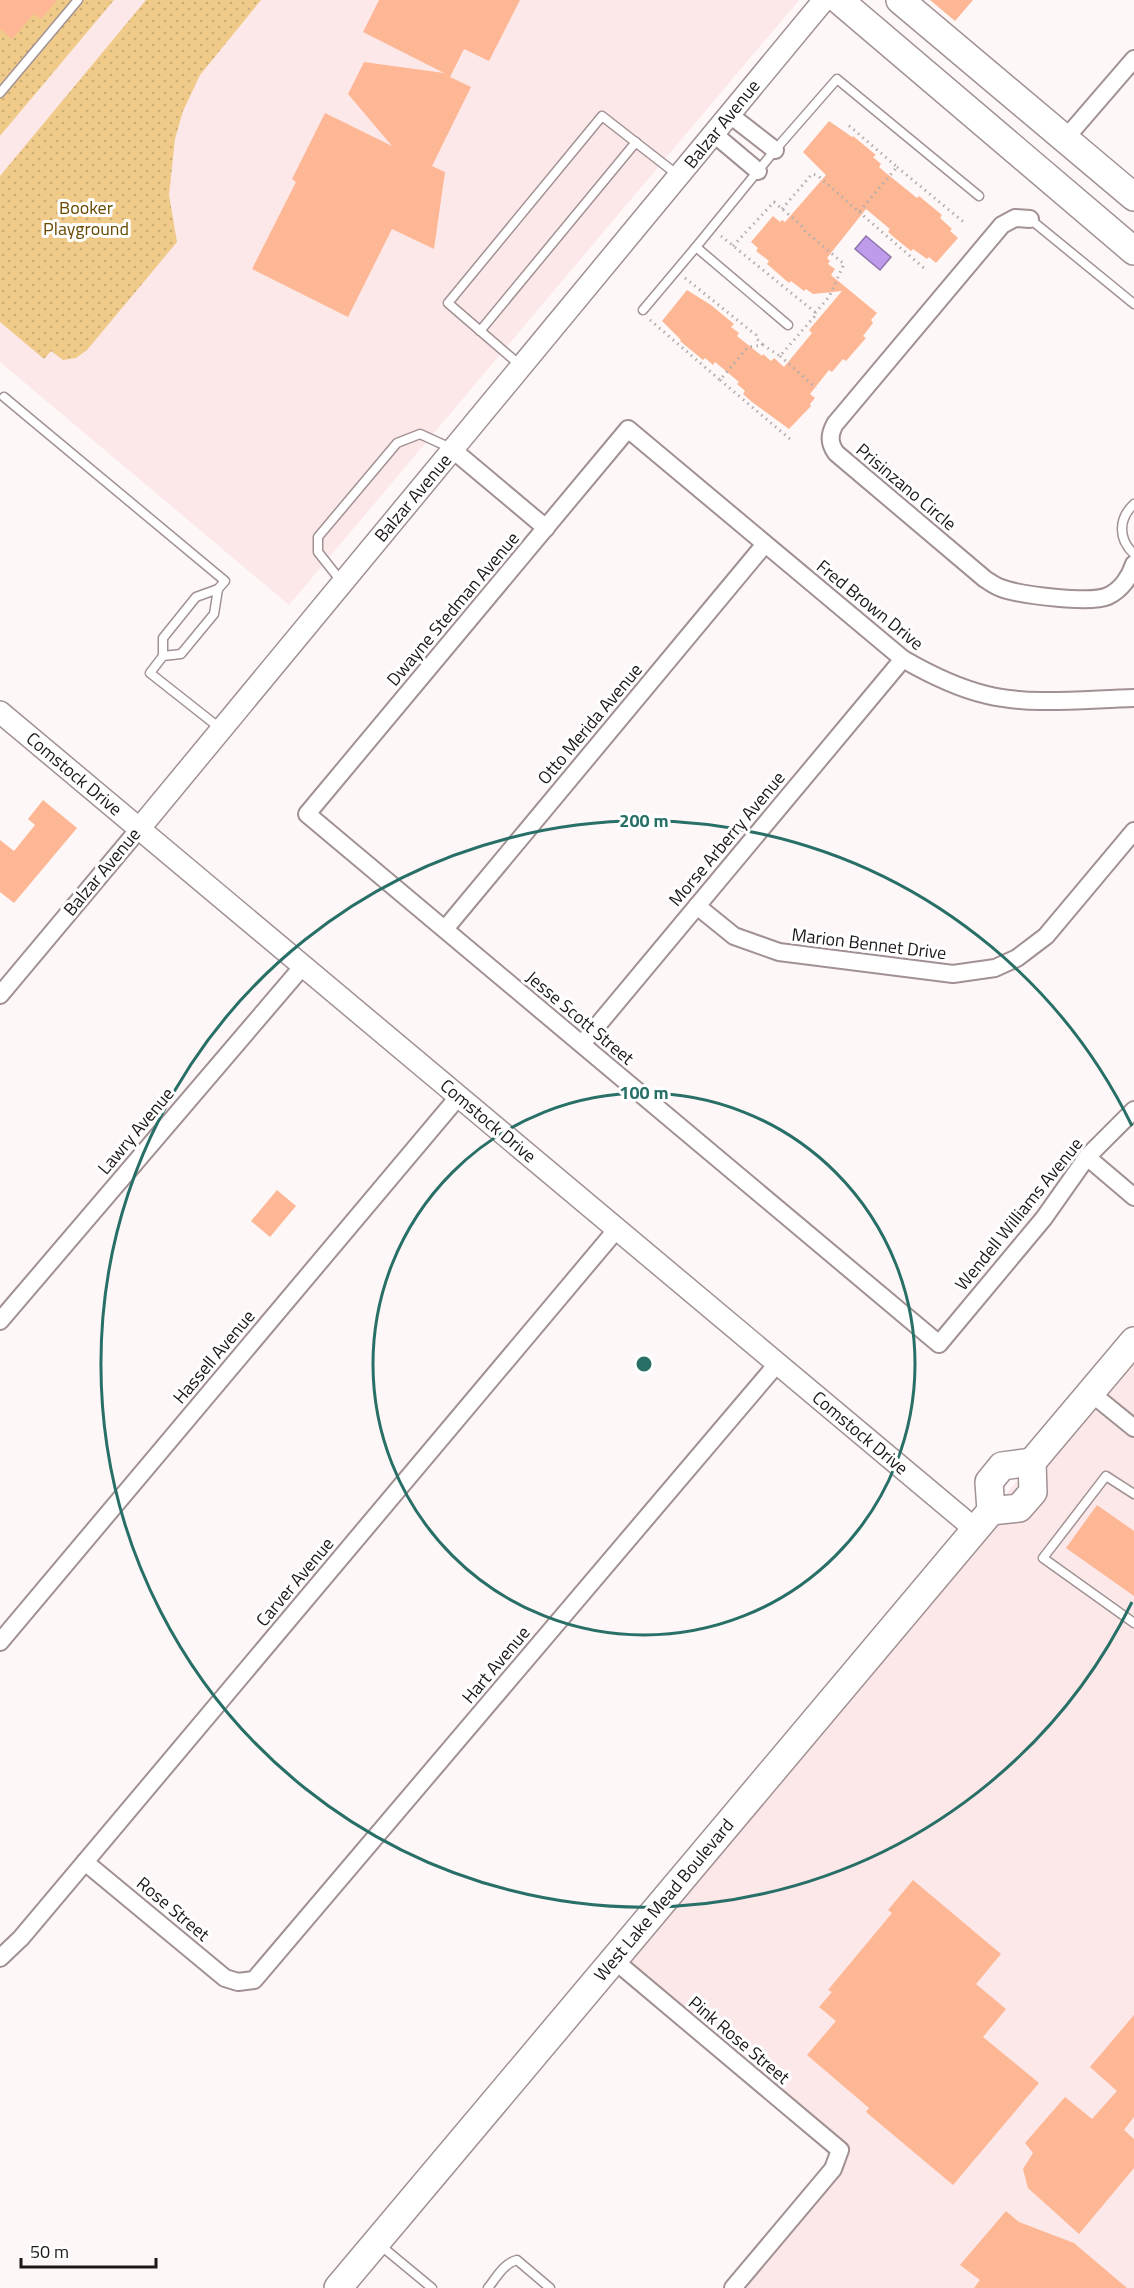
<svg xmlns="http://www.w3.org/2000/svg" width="1134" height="2288" viewBox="0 0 1134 2288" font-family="'Titillium Web',sans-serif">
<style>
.built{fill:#fde8e9}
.park{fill:url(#park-dots)}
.water{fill:#bf9bec;stroke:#8e74ac;stroke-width:1.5}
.building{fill:#feb794}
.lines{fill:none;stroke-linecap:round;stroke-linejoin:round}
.service-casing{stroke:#a19192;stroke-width:11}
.minor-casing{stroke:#a19192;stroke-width:20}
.tertiary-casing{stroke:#a19192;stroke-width:24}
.primary-casing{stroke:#a19192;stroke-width:30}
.path{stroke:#b2acac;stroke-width:3;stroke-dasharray:1.5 4.5;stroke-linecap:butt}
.service{stroke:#fff;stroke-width:8}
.minor{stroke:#fff;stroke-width:16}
.tertiary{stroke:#fff;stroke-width:21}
.primary{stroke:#fff;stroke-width:27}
.ring{fill:none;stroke:#287067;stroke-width:3}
.labels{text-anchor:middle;stroke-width:6;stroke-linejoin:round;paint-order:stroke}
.street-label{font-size:18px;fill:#1d1818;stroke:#fff}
.park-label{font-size:18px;fill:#674900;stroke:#fff}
.centre{fill:#287067;stroke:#fff;stroke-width:3}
.ring-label{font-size:18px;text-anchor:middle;font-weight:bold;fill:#287067;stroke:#fff;stroke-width:6;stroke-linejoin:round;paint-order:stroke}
</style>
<defs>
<pattern id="park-dots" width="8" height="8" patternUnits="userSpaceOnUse" patternTransform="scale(1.5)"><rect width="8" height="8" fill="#efca89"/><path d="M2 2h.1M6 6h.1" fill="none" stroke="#ccad76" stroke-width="1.8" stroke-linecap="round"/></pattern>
</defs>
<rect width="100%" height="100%" fill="#fef7f7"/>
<g class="built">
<path d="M114 0H799L289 605 0 362V136Z"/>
<path d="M1134 1342V2288H733L840 2150 614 1960Z"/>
</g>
<g class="park">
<path d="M0 0H114L0 136Z"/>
<path d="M146 0H261L200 75 183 111 175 139 169 195 177 242 87 350 76 358 63 360 51 351 44 359 0 322V176Z"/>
</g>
<path class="water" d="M866 236 891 257 880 270 855 249Z"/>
<g class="building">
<path d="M0 0H57L41 19 34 14 12 39 0 29Z"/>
<path d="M379 0H520L489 61 464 49 450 77 471 87 432 166 445 172 434 249 392 229 348 317 252 269 296 182 292 179 325 113 392 146 348 94 364 62 444 73 363 32Z"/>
<path d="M930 0H973L955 21Z"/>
<path d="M829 121 852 137 853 136 876 155 873 157 881 164 879 167 886 173 917 198 919 196 942 215 940 218 952 229 950 231 958 238 936 263 929 257 927 259 913 249 911 251 895 238 888 232 890 229 866 209 827 258 830 261 828 264 835 269 831 275 877 313 871 320 873 323 863 336 866 338 846 361 843 359 832 372 829 370 810 394 815 398 810 404 811 406 789 429 752 402 743 394 745 391 737 384 739 382 715 362 713 365 705 358 703 360 680 341 681 340 662 321 687 290 711 305 734 324 731 327 739 333 737 336 762 356 763 354 771 361 774 358 784 367 812 333 809 330 842 291 813 294 806 289 804 291 791 281 789 283 767 264 769 261 756 251 758 248 751 242 773 216 780 222 782 220 785 222 826 175 803 152Z"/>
<path d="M43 800 77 828 14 903 0 892V840L14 851 35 825 28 819Z"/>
<path d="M277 1190 296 1206 270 1237 251 1221Z"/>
<path d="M1097 1505 1134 1531V1596L1066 1548Z"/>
<path d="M913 1880 1001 1954 976 1984 1006 2009 983 2037 1039 2083 953 2185 866 2112 869 2108 807 2055 836 2021 819 2007 832 1992 828 1990 892 1913 888 1910Z"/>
<path d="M1134 2015V2117L1124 2130 1134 2139V2168L1079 2234 1028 2188 1023 2169 1033 2153 1025 2143 1065 2097 1092 2119 1117 2091 1090 2067Z"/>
<path d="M1006 2211 1019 2222 1074 2243 1127 2288H974L980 2280 960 2265Z"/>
</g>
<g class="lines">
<defs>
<g id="service">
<path d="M0 93 78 0"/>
<path d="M1030 219 1134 304"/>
<path d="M696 247 775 150 837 79 979 196"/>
<path d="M643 310 696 247 788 325"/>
<path d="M480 331 636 142"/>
<path d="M521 366 448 303 602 116 679 176"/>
<path d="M4 397 225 581 218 589"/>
<path d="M1134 504C1118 519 1118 539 1134 554"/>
<path d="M341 581 318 552V537L397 443 420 434 453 449"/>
<path d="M163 656 181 654 214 614 218 589 196 597 163 638V656L150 673 221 729"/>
<path d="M1134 1494 1106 1476 1043 1558 1134 1623"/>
<path d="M380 2245 432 2288"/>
<path d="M488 2288C496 2278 504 2263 517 2260L550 2288"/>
</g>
<g id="minor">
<path d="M730 115 775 150"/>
<path d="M714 134 758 171"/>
<path d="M1065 139 1134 59"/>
<path d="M1030 219 1015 218 1002 225 835 424C829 435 829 443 836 453L985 579C990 582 995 586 1001 588 1020 595 1090 604 1108 596 1121 590 1130 577 1134 564"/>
<path d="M453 450 546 528"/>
<path d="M1134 698C1087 699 1032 706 987 695 957 688 929 674 903 659L628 429 307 814 939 1344 1044 1218 1087 1157 1134 1110"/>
<path d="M697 906 734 936 779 952 953 974 995 968 1017 958 1046 936 1134 831"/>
<path d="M445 929 765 544"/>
<path d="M0 995 139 829"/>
<path d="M582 1044 903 659"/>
<path d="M1087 1157 1134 1197"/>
<path d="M0 1321 303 966"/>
<path d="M1091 1393 1134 1428"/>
<path d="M0 1642 459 1096"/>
<path d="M85 1862 225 1978 238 1982 254 1980 777 1364"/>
<path d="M0 1958 21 1938 85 1862 617 1229"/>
<path d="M614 1960 840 2150 833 2169 733 2288"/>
</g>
<g id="tertiary">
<path d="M0 712 976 1530"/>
<path d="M139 829 824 0"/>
</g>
<g id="primary">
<path d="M839 0 1134 251"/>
<path d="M900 0 1134 197"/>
<path d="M991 1511 1019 1508 1033 1492 1032 1462 1134 1341"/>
<path d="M338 2288 991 1511 989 1482 1002 1466 1032 1462"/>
</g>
</defs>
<use href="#service" class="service-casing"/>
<use href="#minor" class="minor-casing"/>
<use href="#tertiary" class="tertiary-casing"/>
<use href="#primary" class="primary-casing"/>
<g class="path">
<path d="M897 167 966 224"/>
<path d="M782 209 812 174 817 175 859 212 897 167 846 123"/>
<path d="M859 212 925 269"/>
<path d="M733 246 774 202 801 225 805 231 844 264 829 297 815 313"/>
<path d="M685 278 756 335V338L763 345"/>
<path d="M650 320 720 380 748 347 763 345 780 356 814 317 816 313 721 236"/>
<path d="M780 356 816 388"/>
<path d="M720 380 790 439"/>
</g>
<use href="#service" class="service"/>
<use href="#minor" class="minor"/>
<use href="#tertiary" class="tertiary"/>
<use href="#primary" class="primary"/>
</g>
<g class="ring">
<circle cx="644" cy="1364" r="271"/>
<path d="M1132 1602A543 543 0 1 1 1132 1126"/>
</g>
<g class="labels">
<g class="street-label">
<text transform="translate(722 124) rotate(-51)" y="6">Balzar Avenue</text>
<text transform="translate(906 487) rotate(40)" y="6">Prisinzano Circle</text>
<text transform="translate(413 498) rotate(-50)" y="6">Balzar Avenue</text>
<text transform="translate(870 605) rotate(39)" y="6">Fred Brown Drive</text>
<text transform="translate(453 609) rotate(-50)" y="6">Dwayne Stedman Avenue</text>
<text transform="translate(590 724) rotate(-50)" y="6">Otto Merida Avenue</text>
<text transform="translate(74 774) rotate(40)" y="6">Comstock Drive</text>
<text transform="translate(727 839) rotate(-50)" y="6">Morse Arberry Avenue</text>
<text transform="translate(102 872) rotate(-50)" y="6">Balzar Avenue</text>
<text transform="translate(869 944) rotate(7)" y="6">Marion Bennet Drive</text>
<text transform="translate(580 1018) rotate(40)" y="6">Jesse Scott Street</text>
<text transform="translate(488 1121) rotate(40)" y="6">Comstock Drive</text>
<text transform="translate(136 1131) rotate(-50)" y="6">Lawry Avenue</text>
<text transform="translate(1019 1214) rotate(-51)" y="6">Wendell Williams Avenue</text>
<text transform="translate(214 1357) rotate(-50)" y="6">Hassell Avenue</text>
<text transform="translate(860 1433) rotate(40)" y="6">Comstock Drive</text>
<text transform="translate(295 1582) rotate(-50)" y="6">Carver Avenue</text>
<text transform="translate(496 1665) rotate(-50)" y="6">Hart Avenue</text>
<text transform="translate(664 1900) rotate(-50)" y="6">West Lake Mead Boulevard</text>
<text transform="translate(173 1909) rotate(40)" y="6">Rose Street</text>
<text transform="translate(739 2040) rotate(40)" y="6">Pink Rose Street</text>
</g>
<g class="park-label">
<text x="86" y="214">Booker<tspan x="86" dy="21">Playground</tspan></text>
</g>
</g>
<circle cx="644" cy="1364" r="9" class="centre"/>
<g class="ring-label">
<text x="644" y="827">200 m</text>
<text x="644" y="1099">100 m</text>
</g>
<path d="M21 2258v9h135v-9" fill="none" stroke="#1d1818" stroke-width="3"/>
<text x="30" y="2258" font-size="18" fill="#1d1818" stroke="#ffffff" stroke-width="4.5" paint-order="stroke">50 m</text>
</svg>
